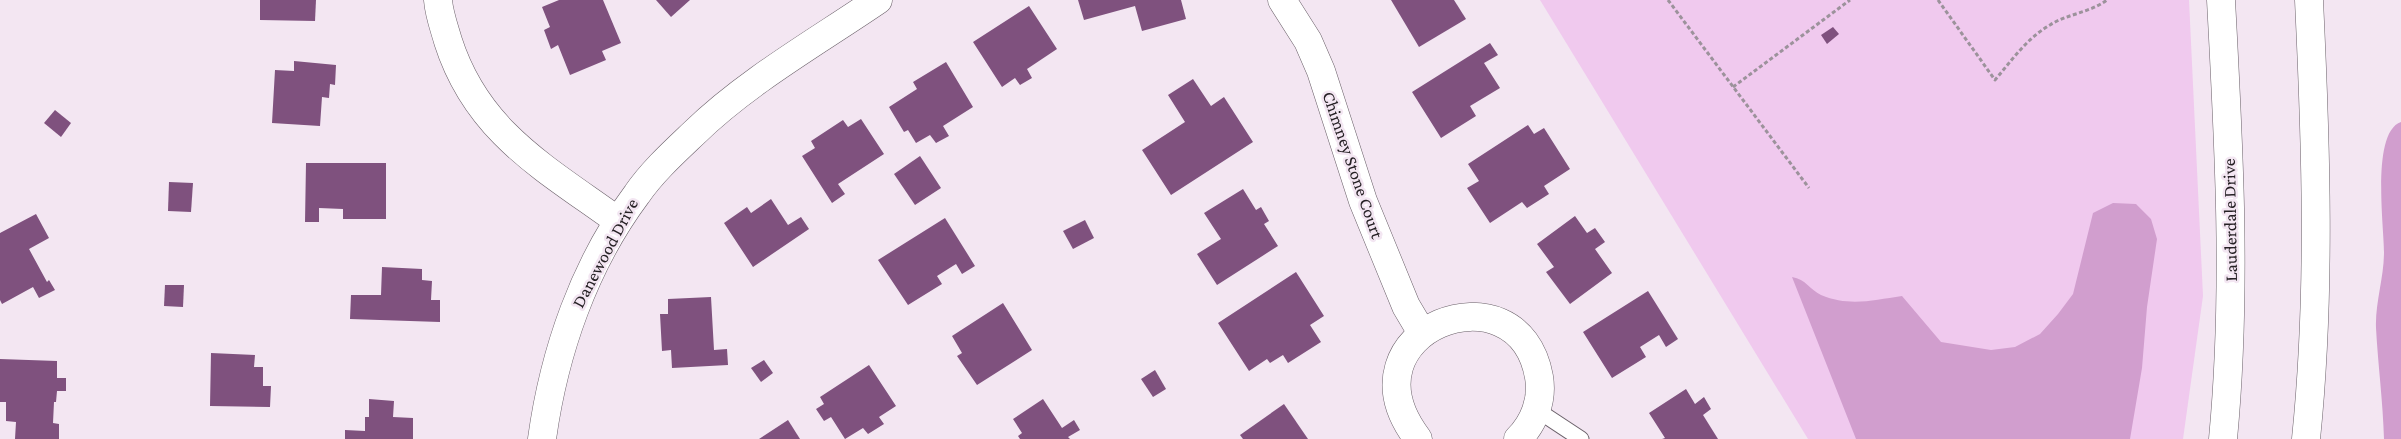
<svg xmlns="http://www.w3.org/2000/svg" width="2401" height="439" viewBox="0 0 2401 439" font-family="'Crimson Pro',serif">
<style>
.green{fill:#f0c9ee}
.water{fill:#d19ece}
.building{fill:#7f517e}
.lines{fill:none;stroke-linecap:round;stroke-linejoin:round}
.service-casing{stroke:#6a6069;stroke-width:17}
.minor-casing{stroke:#6a6069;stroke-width:29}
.secondary-casing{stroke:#6a6069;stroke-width:29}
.path{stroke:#9c929b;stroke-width:3;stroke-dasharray:4 2.5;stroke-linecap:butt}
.service{stroke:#fff;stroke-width:15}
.minor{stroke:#fff;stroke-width:28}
.secondary{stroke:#fff;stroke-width:28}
.labels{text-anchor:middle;stroke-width:5;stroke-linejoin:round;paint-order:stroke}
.street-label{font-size:18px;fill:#262125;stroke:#f3e6f2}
</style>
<rect width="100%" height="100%" fill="#f3e6f2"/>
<path class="green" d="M1540 0H2189L2203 296 2183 439H1808Z"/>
<g class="water">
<path d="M2401 122V439H2384C2383 402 2378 365 2376 328 2375 303 2384 278 2384 252 2384 226 2371 132 2401 122Z"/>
<path d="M2113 203 2136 204 2151 219 2157 239 2147 307 2142 368 2130 439H1856L1792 277C1806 279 1810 290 1821 295 1850 307 1873 300 1902 296L1941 342 1991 350 2015 347 2040 334 2058 314 2073 294 2093 213Z"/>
</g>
<g class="building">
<path d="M260 0H316L315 21 260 20Z"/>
<path d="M559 0H603L621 43 602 51 606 60 570 75 558 45 551 49 544 30 550 27 542 7Z"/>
<path d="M656 0H690L671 17Z"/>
<path d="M1078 0H1181L1186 19 1142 31 1135 6 1084 20Z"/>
<path d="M1391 0H1454L1466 19 1419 47Z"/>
<path d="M1029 6 1057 49 1027 69 1032 78 1020 85 1015 78 1002 87 973 42Z"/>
<path d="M1833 27 1839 34 1827 44 1821 35Z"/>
<path d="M1490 43 1498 55 1484 63 1500 88 1470 106 1476 116 1441 138 1412 92Z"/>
<path d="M294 61 336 65 335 85 330 84 329 98 322 97 320 126 272 123 275 70 294 71Z"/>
<path d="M946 62 973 107 943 126 949 136 936 143 930 135 916 143 908 130 904 132 889 107 917 89 913 82Z"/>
<path d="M1193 79 1211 106 1224 97 1253 142 1171 195 1142 150 1185 122 1168 95Z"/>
<path d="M55 110 71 123 61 137 44 123Z"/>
<path d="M861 119 884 154 838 184 845 194 832 203 802 156 815 148 811 141 843 120 848 127Z"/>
<path d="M1528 125 1534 134 1544 128 1570 169 1544 186 1549 194 1527 208 1522 202 1490 223 1467 188 1479 181 1468 164Z"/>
<path d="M920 156 941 188 915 205 894 174Z"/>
<path d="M306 163H386V219H343V209L319 208V222H305Z"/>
<path d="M169 182 193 183 191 212 168 211Z"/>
<path d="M1243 189 1256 210 1261 207 1269 221 1264 224 1278 246 1217 285 1197 254 1221 239 1204 213Z"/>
<path d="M771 199 788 225 801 217 809 229 753 267 724 223 747 207 751 213Z"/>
<path d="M36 214 49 238 29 249 47 282 49 280 55 290 39 298 33 287 2 304 0 300V233Z"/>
<path d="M1575 216 1587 233 1595 228 1605 242 1595 249 1612 273 1570 304 1546 272 1554 267 1537 244Z"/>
<path d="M945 218 975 266 962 274 956 264 937 276 942 284 908 305 878 260Z"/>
<path d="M1085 220 1094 238 1073 249 1063 231Z"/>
<path d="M382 267 422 269V280L432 281 431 300H440V322L350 319 351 295H381Z"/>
<path d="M1296 272 1324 316 1310 325 1321 342 1288 363 1283 355 1270 363 1267 359 1249 371 1218 323Z"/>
<path d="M165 285H184L183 307 164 306Z"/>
<path d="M1648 291 1678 339 1666 347 1659 335 1640 347 1646 357 1612 378 1583 332Z"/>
<path d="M711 297 714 350 727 349 728 365 672 368 671 350 662 351 660 314H668V299Z"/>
<path d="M1003 303 1032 350 977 385 957 356 962 353 952 336Z"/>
<path d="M211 353 255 355 254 367H263V386H271L270 407 210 406Z"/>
<path d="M0 359 57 361V378H66V391H57L56 402H54L53 423 59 424V439H15L16 422 6 421V402H0Z"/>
<path d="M764 360 773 373 761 382 751 368Z"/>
<path d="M869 365 896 406 879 417 884 424 868 434 863 428 845 439 831 417 824 421 816 409 824 404 820 397Z"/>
<path d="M1155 370 1166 389 1153 397 1141 379Z"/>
<path d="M1686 389 1695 404 1704 397 1711 409 1703 415 1718 439H1662L1665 438 1649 413Z"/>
<path d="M369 399 394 401 393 417 413 418V439H345V430L365 431V417H369Z"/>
<path d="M1043 399 1062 428 1074 420 1080 430 1068 437 1070 439H1020L1018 436 1022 433 1013 419Z"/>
<path d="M1284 404 1308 439H1243L1240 435Z"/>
<path d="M788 420 800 439H759Z"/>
</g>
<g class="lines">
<defs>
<path id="service" d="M1537 410 1581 439"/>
<g id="minor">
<path d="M438 0C439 14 444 27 448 41 477 132 545 168 618 221"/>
<path d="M1282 0 1308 41 1321 71 1363 201 1406 306 1422 333"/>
<path d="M542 439C554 352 584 265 637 194 652 172 674 152 694 133 746 82 818 41 878 0"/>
<path d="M1418 439C1335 330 1519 261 1539 377 1543 400 1534 423 1518 439"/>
</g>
<g id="secondary">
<path d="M2221 0C2229 147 2237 292 2223 439"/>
<path d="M2306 439C2321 293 2316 146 2309 0"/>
</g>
</defs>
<use href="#service" class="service-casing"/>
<use href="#minor" class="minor-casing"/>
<use href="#secondary" class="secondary-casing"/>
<g class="path">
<path d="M1668 0 1809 188"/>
<path d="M1938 0 1995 80C2012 60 2027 38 2050 25 2067 14 2089 13 2107 0"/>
<path d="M1733 87 1850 0"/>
</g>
<use href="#service" class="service"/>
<use href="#minor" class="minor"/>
<use href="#secondary" class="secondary"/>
</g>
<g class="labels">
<g class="street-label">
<text transform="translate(1353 165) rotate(71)" y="6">Chimney Stone Court</text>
<text transform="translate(2230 220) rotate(-91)" y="6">Lauderdale Drive</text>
<text transform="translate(605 253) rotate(-62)" y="6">Danewood Drive</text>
</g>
</g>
</svg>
